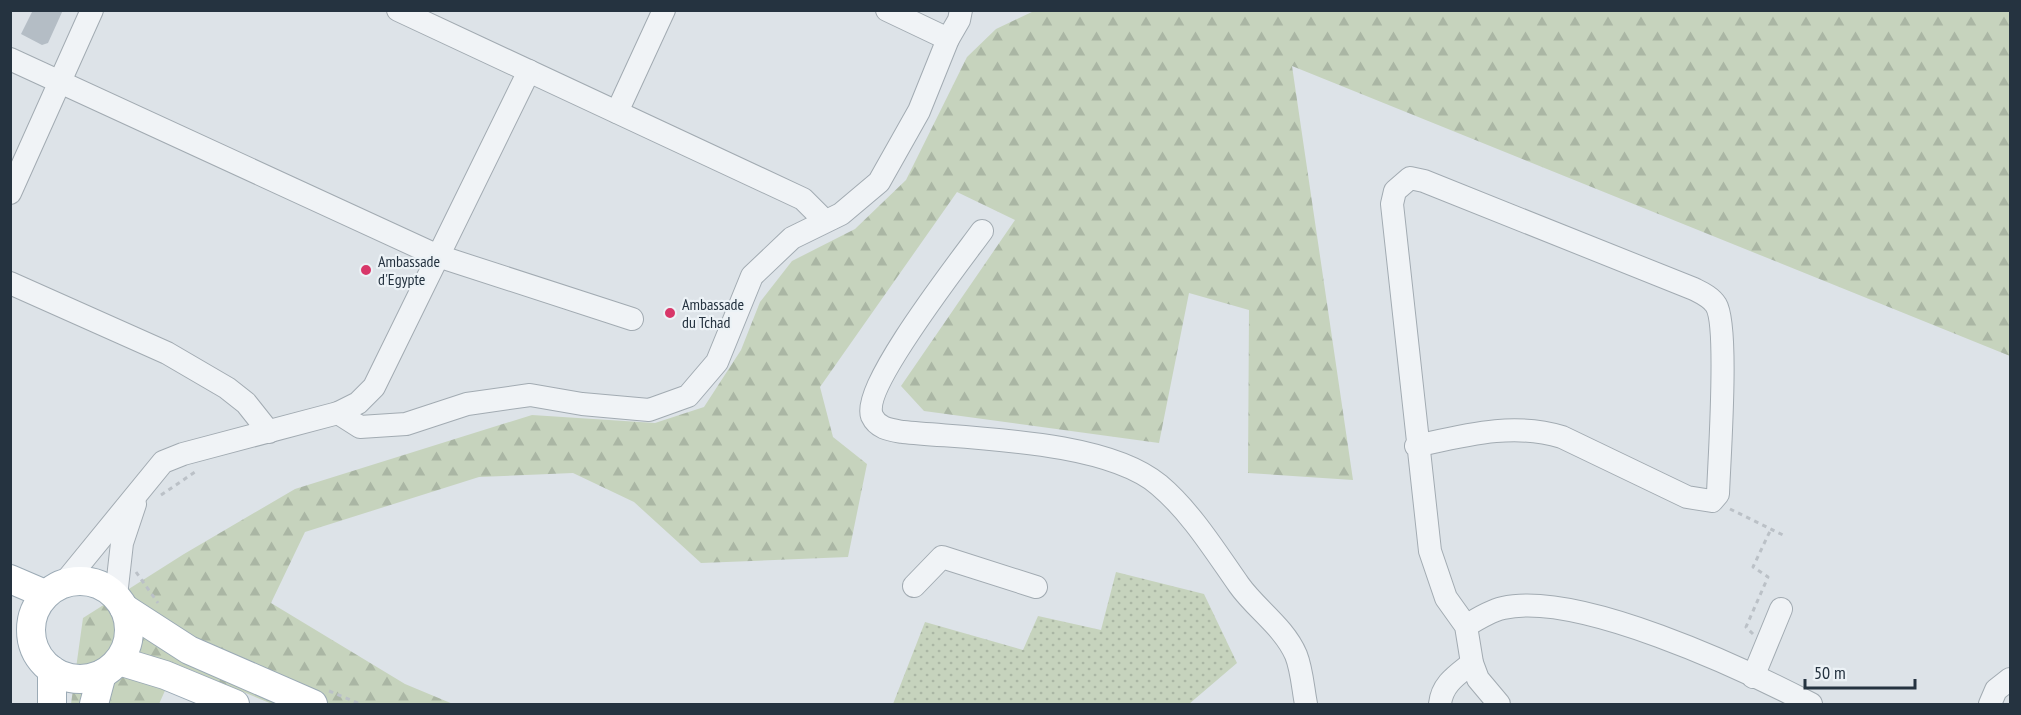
<svg xmlns="http://www.w3.org/2000/svg" width="2021" height="715" viewBox="0 0 2021 715" font-family="'PT Sans Narrow',sans-serif">
<style>
.grass{fill:url(#grass-dots)}
.forest{fill:url(#forest-firs)}
.building{fill:#b4bdc5}
.lines{fill:none;stroke-linecap:round;stroke-linejoin:round}
.minor-casing{stroke:#a2abb2;stroke-width:24}
.major-casing{stroke:#9baab5;stroke-width:30}
.path{stroke:#bbc1c7;stroke-width:3;stroke-dasharray:4.5 4.5;stroke-linecap:butt}
.minor{stroke:#f0f3f6;stroke-width:22}
.major{stroke:#fff;stroke-width:28}
.poi-dot{fill:#d83769;stroke:#ecf2f6;stroke-width:2}
.labels{text-anchor:middle;stroke-width:4.5;stroke-linejoin:round;paint-order:stroke}
.poi-label{font-size:16px;fill:#253340;stroke:#ecf2f6;text-anchor:start}
</style>
<defs>
<pattern id="grass-dots" width="8" height="8" patternUnits="userSpaceOnUse" patternTransform="scale(1.5)"><rect width="8" height="8" fill="#c6d3bd"/><path d="M2 2h.1M6 6h.1" fill="none" stroke="#aab6a4" stroke-width="1.8" stroke-linecap="round"/></pattern>
<pattern id="forest-firs" width="22" height="20" patternUnits="userSpaceOnUse" patternTransform="scale(1.5)"><rect width="22" height="20" fill="#c6d3bd"/><path d="M5 1l3.5 6h-7zM16 11l3.5 6h-7z" fill="#aab6a4"/></pattern>
</defs>
<rect width="100%" height="100%" fill="#dde3e8"/>
<path class="grass" d="M1116 572 1204 594 1237 663 1189 704H893L925 622 1023 650 1038 616 1101 630Z"/>
<path class="forest" d="M1034 11H2010V356L1292 66 1353 480 1248 473 1249 310 1189 293 1159 443 924 411 901 386 1015 220 957 192 820 387 833 437 867 464 848 557 701 563 634 502 573 473 479 477 305 532 271 603 405 684 453 704H272L177 664 159 704H71L83 618 184 554 295 489 532 415 655 423 704 407 741 350 760 302 792 261 855 229 906 180 967 57 996 29Z"/>
<path class="building" d="M33 10H63L48 43 42 45 21 34Z"/>
<g class="lines">
<defs>
<g id="minor">
<path d="M398 10 803 199 824 220"/>
<path d="M887 10 948 39"/>
<path d="M10 59 438 256 632 319"/>
<path d="M617 112 664 10"/>
<path d="M10 193 92 10"/>
<path d="M982 231C961 260 861 387 872 416 878 429 891 430 903 432 973 439 1106 440 1159 485 1191 512 1215 551 1239 585 1256 609 1284 627 1296 655 1302 670 1303 689 1306 704"/>
<path d="M10 283 167 353 227 388 246 403 269 432"/>
<path d="M338 413 360 427 406 424 467 404 530 395 582 404 649 410 688 396 717 362 752 276 792 238 841 214 879 182 919 111 948 39 959 20 961 10"/>
<path d="M1416 446C1466 435 1513 422 1562 437L1687 497 1712 501 1718 494C1719 462 1729 326 1716 305 1711 297 1702 293 1694 289L1424 181 1410 178 1395 191 1392 204 1430 551 1446 598 1466 626 1472 663 1478 679 1499 704"/>
<path d="M65 582 163 462 183 454 338 413 358 403 374 387 529 71"/>
<path d="M914 586 942 557 1036 587"/>
<path d="M116 596 122 543 135 504"/>
<path d="M1466 626C1477 619 1490 611 1503 608 1578 591 1742 668 1811 704"/>
<path d="M1753 677 1781 609"/>
<path d="M1440 704C1442 684 1457 675 1472 663"/>
<path d="M1990 704 1996 690 2010 679"/>
</g>
<g id="major">
<path d="M10 579 45 594"/>
<circle cx="80" cy="630" r="49"/>
<path d="M124 608 189 650 313 704"/>
<path d="M119 661 165 675 235 704"/>
<path d="M52 670V704"/>
<path d="M94 704 102 674"/>
</g>
</defs>
<use href="#minor" class="minor-casing"/>
<use href="#major" class="major-casing"/>
<g class="path">
<path d="M161 495 198 470"/>
<path d="M1730 509 1783 535"/>
<path d="M136 572 158 603"/>
<path d="M1753 634 1746 627 1768 577 1753 567 1771 529"/>
<path d="M329 691 360 704"/>
</g>
<use href="#minor" class="minor"/>
<use href="#major" class="major"/>
</g>
<g class="poi-dot">
<circle cx="366" cy="270" r="6"/>
<circle cx="670" cy="313" r="6"/>
</g>
<g class="labels">
<g class="poi-label">
<text x="378" y="267">Ambassade<tspan x="378" dy="18">d'Egypte</tspan></text>
<text x="682" y="310">Ambassade<tspan x="682" dy="18">du Tchad</tspan></text>
</g>
</g>
<rect width="2021" height="715" fill="none" stroke="#253340" stroke-width="24"/>
<path d="M1805 679v9h110v-9" fill="none" stroke="#253340" stroke-width="3"/>
<text x="1814" y="679" font-size="18" fill="#253340" stroke="#ecf2f6" stroke-width="4.5" paint-order="stroke">50 m</text>
</svg>
